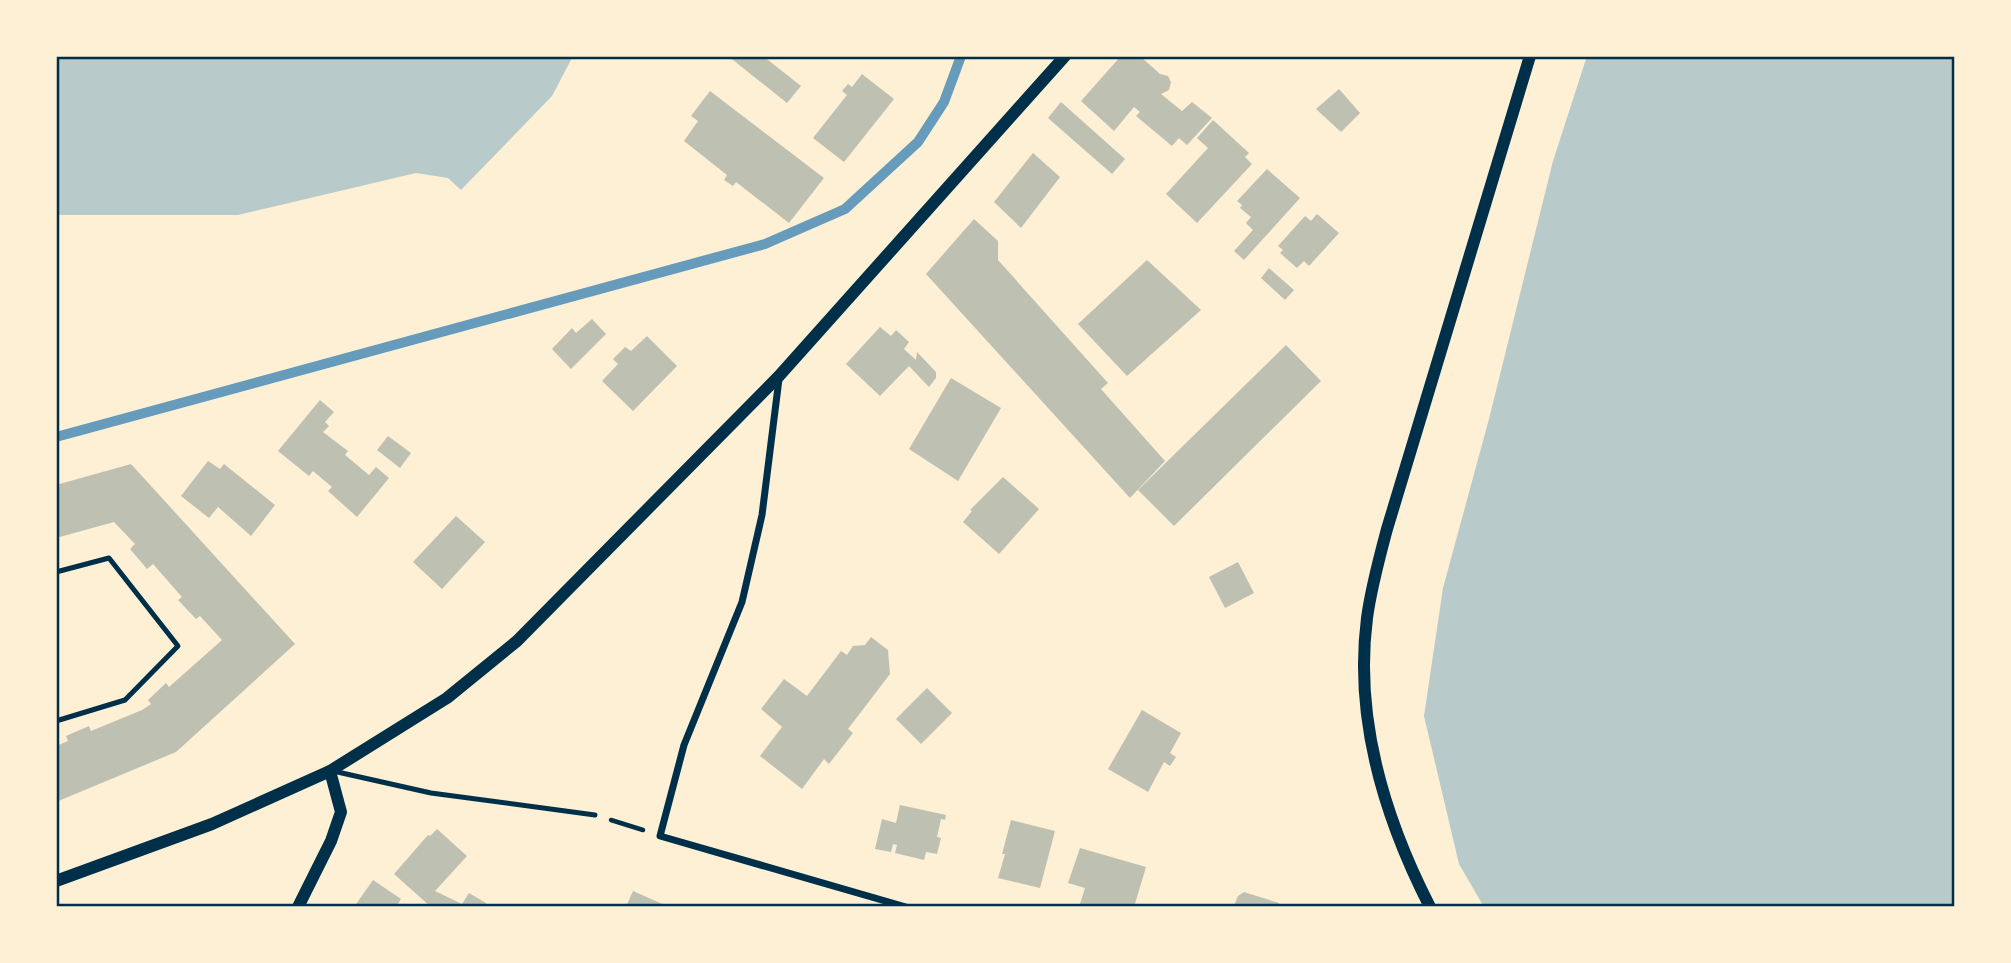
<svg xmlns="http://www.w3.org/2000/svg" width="2011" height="963" viewBox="0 0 2011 963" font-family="Ubuntu,sans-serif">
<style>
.green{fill:#b9caca}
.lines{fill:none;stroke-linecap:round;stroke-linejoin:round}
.stream{stroke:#669bbc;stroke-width:10}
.building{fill:#bec0b2}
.path{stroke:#003049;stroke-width:4.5}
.service{stroke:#003049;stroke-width:5}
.minor{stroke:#003049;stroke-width:7}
.tertiary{stroke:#003049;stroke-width:12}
.neatline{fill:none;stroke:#003049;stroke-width:2.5}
</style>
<rect width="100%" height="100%" fill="#fdf0d5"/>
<g class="green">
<path d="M56 56H573L552 96 461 190 448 178 416 173 238 215H56Z"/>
<path d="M1587 56H1955V907H1484L1459 864 1424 716 1443 588 1489 419 1553 161Z"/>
</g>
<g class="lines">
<path class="stream" d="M56 437 765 244 845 209 918 142 944 102 961 56"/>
</g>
<g class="building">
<path d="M728 56H763L801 86 787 103Z"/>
<path d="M1121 56H1140L1160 74 1168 76 1171 82 1169 90 1161 94 1182 111 1192 102 1212 118 1187 145 1179 138 1172 146 1136 116 1140 112 1134 107 1114 131 1081 101Z"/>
<path d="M862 74 894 99 844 162 813 138 847 95 842 91 848 84 852 87Z"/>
<path d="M1339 89 1360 113 1341 132 1316 109Z"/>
<path d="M710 91 824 178 789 223 736 182 733 186 724 180 727 175 684 141 698 121 691 116Z"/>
<path d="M1061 102 1125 159 1112 174 1048 118Z"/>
<path d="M1213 120 1249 153 1245 157 1252 164 1197 223 1166 194 1208 148 1197 138Z"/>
<path d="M1033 153 1060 177 1021 228 994 202Z"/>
<path d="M1267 169 1300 198 1244 260 1234 251 1253 230 1246 223 1251 217 1240 208 1242 205 1237 201Z"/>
<path d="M1317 214 1339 233 1309 266 1304 261 1297 268 1280 253 1283 250 1278 246 1305 216 1311 221Z"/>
<path d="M974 219 998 241V260L1108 383 1101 389 1165 461 1130 498 926 274Z"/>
<path d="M1147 260 1201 310 1127 376 1078 324Z"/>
<path d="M1269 268 1294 290 1285 300 1261 278Z"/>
<path d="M592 319 606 334 571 369 552 349 572 328 576 333Z"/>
<path d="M880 327 891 336 896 330 909 342 904 349 916 360 917 352 936 372V378L929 387 909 366 880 396 846 364Z"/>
<path d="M647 336 677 366 633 411 602 381 618 364 613 359 625 347 631 351Z"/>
<path d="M1286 345 1321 381 1174 526 1138 490Z"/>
<path d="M951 378 1001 408 958 481 909 449Z"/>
<path d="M320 400 334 412 325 422 329 426 323 432 348 451 345 455 369 475 376 467 389 478 357 517 328 491 332 487 313 471 309 476 278 451Z"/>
<path d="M388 436 411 453 400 468 377 450Z"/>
<path d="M208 461 220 469 224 464 275 505 251 536 218 507 209 518 181 496Z"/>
<path d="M131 464 295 644 176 752 56 802V746L68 741 66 736 89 726 91 731 142 710 151 704 148 700 166 683 169 687 222 640 200 616 196 619 178 600 182 597 153 564 147 569 130 549 135 544 114 522 56 538V485Z"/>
<path d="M1003 477 1039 509 999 554 963 522 972 511 970 510Z"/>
<path d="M456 516 485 542 442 589 413 562Z"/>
<path d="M1238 562 1254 593 1225 608 1209 577Z"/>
<path d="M871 637 888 650 890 674 848 729 853 733 829 764 824 759 802 789 760 756 782 727 761 709 784 679 807 696 841 651 847 655 853 646 865 645Z"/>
<path d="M927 688 952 713 921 744 896 719Z"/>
<path d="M1142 710 1181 733 1170 753 1176 757 1170 766 1164 762 1148 792 1108 769Z"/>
<path d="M900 805 946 815 945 820 941 819 937 837 941 838 937 854 926 852 924 860 895 853 897 845 893 844 891 852 875 849 882 819 896 823Z"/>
<path d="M1011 820 1055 831 1040 888 998 878 1005 854H1002Z"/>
<path d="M437 829 467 856 435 891 462 904 469 893 486 903 484 907H431L394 874 428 835 430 836Z"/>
<path d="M1080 848 1146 867 1134 907H1079L1085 888 1068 883Z"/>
<path d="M373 880 401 899 396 907H354Z"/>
<path d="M633 891 669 907H626Z"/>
<path d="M1244 892 1279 903 1278 907H1237L1235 903 1238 896Z"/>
</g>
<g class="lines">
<path class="path" d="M611 820 643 830"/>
<g class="service">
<path d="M56 572 109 558 178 646 125 700 56 721"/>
<path d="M333 771 431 793 595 815"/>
</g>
<path class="minor" d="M779 379 762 515 742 602 684 745 660 836 906 907"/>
<g class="tertiary">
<path d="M56 881 212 824 330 771 447 698 517 641 779 376 1065 56"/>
<path d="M298 907 331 841 341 812 330 771"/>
<path d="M1430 907C1385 819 1354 718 1367 618 1371 588 1379 559 1387 529L1530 56"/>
</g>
</g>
<rect width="2011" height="963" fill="none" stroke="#fdf0d5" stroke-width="116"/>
<rect x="58" y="58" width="1895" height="847" class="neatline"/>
</svg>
